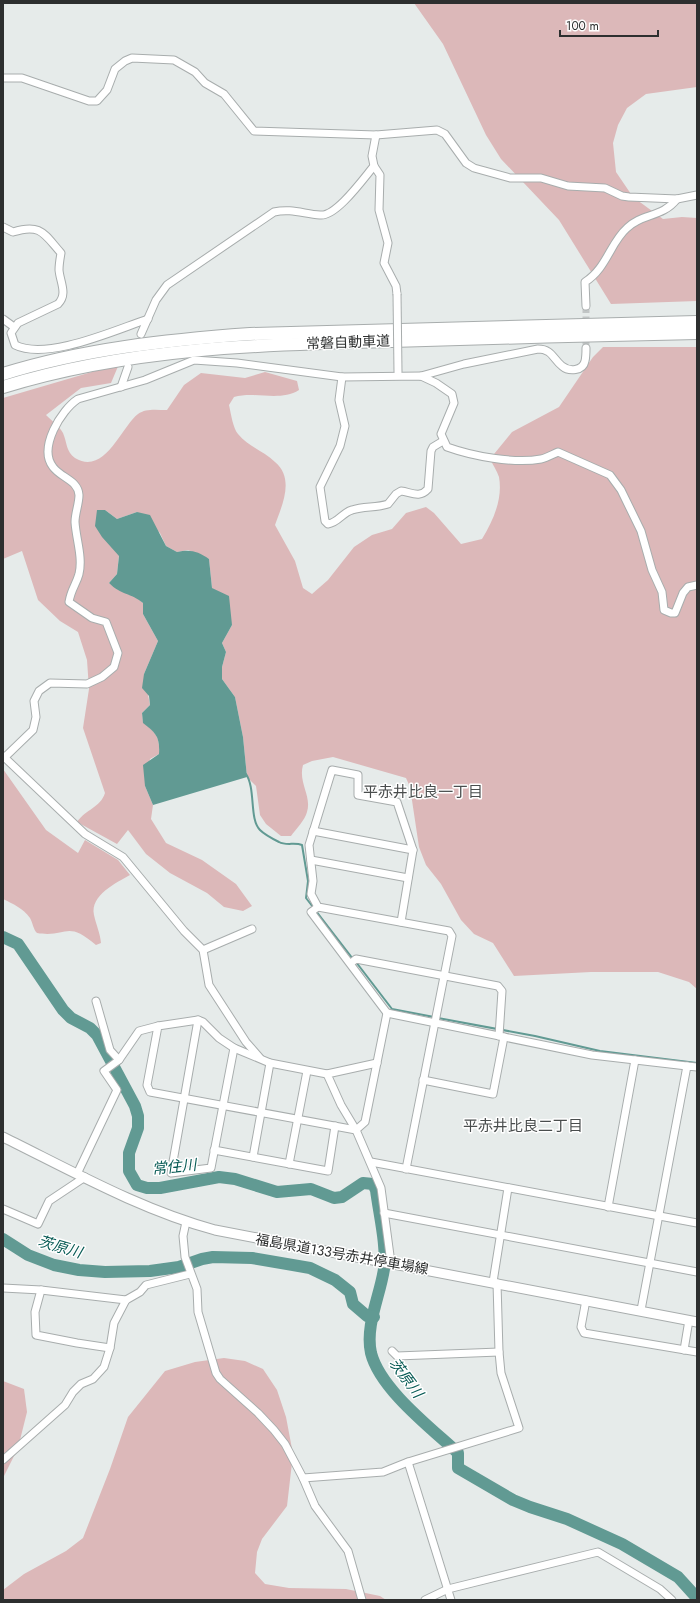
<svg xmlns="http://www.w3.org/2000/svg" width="700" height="1603" viewBox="0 0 700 1603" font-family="Jost,'Noto Sans JP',sans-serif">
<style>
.green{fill:#dcb8b9}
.water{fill:#619a93}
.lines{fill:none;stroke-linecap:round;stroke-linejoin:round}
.stream{stroke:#619a93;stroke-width:2}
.river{stroke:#619a93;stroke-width:12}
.street-tunnel{stroke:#c1c5c5;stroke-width:7;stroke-dasharray:7 3.5;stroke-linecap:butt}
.street-casing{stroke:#a8adad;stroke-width:9}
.secondary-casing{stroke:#a8adad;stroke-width:11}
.highway-casing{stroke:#a8adad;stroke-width:14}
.street{stroke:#fff;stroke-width:7}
.secondary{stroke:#fff;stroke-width:9}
.highway{stroke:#fff;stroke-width:12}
.street-bridge-casing{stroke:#a8adad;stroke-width:9;stroke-linecap:butt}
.street-bridge{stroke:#fff;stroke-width:7}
.labels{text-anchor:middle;stroke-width:3;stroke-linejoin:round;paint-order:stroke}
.street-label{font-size:14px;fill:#2d2f2f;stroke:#fff}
.neighbourhood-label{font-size:15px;fill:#494d4d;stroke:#fff}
.water-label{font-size:15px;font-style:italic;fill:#085b55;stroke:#fff}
</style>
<rect width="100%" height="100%" fill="#e6ebea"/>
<g class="green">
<path d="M414 3H697V87L646 94 627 108 618 125 613 143 616 172 633 197 663 219 682 217 697 218V301L611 304 559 220 501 159 486 135 443 44Z"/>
<path d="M603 347H697V989L689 982 658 972H591L514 976 493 943 474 934 461 920 441 884 426 865 419 847 410 787 406 778 333 757 312 761 303 765C298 783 312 796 307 812 305 820 296 829 291 836H281L266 824 260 815 256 786 247 777 243 737 235 697 222 679V667L226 652 222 643 232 625 212 588 209 559 188 550 177 552 166 546 160 533 137 512 117 519 105 510 113 548 119 555 117 574 109 583 136 597 143 603V614L158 641 144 674 150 705 142 713 143 722C156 733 160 737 159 754L150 759 145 786 153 805 151 819 166 843 202 860 236 884 252 906 243 911 224 907 207 893 170 873 146 854 128 830 117 844 77 822C86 809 100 808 105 793L83 728 89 689 87 660 78 632 60 621 38 600 22 551 3 559V398L119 364 111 383 81 388 46 415C52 421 60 427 63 433 67 442 66 452 75 458 105 476 121 427 138 414 146 408 157 410 167 410L184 385 201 373 245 378 265 372 297 381 299 390C280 402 255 391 234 397L229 405C231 414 233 428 238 434 249 447 264 451 275 462 295 479 282 505 275 525L295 561 303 588 312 594 328 580 354 547 372 535 392 529 406 513 426 507 434 513 461 544 482 539C493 521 503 499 499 477 497 471 493 465 490 459L512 432 559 407 593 357Z"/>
<path d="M3 769 46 830 78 853 85 840 118 860 130 875C116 883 90 895 94 915 96 925 100 932 101 943L96 945C66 919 67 938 37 933 33 929 33 923 30 918 23 908 13 904 3 899Z"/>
<path d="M224 1358 245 1361 263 1369 277 1390 286 1417 293 1454 287 1506 262 1539 257 1552 255 1573 265 1584 289 1588 346 1589 380 1596 386 1600H3V1590L24 1574 66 1551 83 1538 110 1469 128 1417 165 1371 195 1362Z"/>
<path d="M3 1381 24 1389 27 1412 18 1448 3 1478Z"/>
</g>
<path class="water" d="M97 510H105L117 519 137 512 150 515 166 546 177 552C190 549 198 551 209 559L212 588 229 596 232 625 222 643 226 652 222 667V679L235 697 243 737 247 777 153 805 145 786 143 765 159 754C160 737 156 733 143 723L142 713 150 705 149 696 142 688 144 674 158 641 143 614V603C131 593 121 595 109 583L117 574 119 556 102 537 95 526Z"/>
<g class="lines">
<g class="stream">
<path d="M246 774C256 789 249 819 260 830 265 835 273 839 279 842 286 846 295 842 302 845L308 881 306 898 353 959"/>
<path d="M356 962 392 1009 434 1017"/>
<path d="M438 1018 535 1036 600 1051 697 1063"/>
</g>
<g class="river">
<path d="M3 937 18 944 63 1010 71 1018 90 1028 97 1035 135 1106 138 1116V1128L129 1153V1171L137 1185 147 1188H160L219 1177 235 1179 277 1192 311 1189 334 1198 342 1197 363 1183 373 1184 376 1190C379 1214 387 1246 384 1269 380 1296 365 1326 371 1353 380 1389 431 1428 458 1453V1468L513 1500 530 1507 567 1519 622 1544 678 1577 697 1598"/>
<path d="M3 1239 28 1255 54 1265 79 1270 105 1272 150 1271 179 1267 202 1259 213 1257 252 1258 310 1268 335 1280 350 1292 353 1304 367 1316 374 1317"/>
</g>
<path class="street-tunnel" d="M586 306V348"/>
<defs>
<g id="street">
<path d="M3 78H22L89 101H97L107 90 115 69 125 61 132 58 174 60 195 72 205 83 224 94 254 131 376 135 437 130 445 134 466 163 474 168 510 178H541L568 186 605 188 622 196 629 197 677 199 697 195"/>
<path d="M376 135 372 156 374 166 380 175 379 210 388 243 384 263 396 286 397 294"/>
<path d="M3 227 13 232C41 223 44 234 61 253 60 259 59 264 59 270 60 282 68 294 58 304L18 323 11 333 15 345C47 361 115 330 148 319"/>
<path d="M586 306 585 282C607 268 610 243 627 228 642 213 662 218 677 199"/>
<path d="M3 319 14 327"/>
<path d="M141 334 156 300 167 285 274 212C291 208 304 214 320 215 336 217 363 179 374 166"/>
<path d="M421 376 464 364 538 349C552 349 553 359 562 366 569 372 583 371 585 361 586 357 586 352 586 348"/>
<path d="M342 377 339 400 345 426 340 446 320 487 325 521 328 524C338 523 343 512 352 510 364 506 376 508 388 504L396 494 401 491C411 492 419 499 428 489L431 451 433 447 443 441"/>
<path d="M121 387 128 367"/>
<path d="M3 756 85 834 123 857 184 931 203 950 209 985 246 1042 260 1058"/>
<path d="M4 758 33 730 36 717 34 701 39 691 50 683 87 684 102 677 114 667 118 653 106 622 92 618 69 602C71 589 76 585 79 574 83 557 76 539 75 522 75 513 79 504 79 495 78 480 61 478 53 467 38 448 61 410 78 399L145 380 194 360 237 363 342 377 421 376 436 383 452 394 454 403 441 434 447 447C472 456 514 464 541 459 547 458 553 454 558 452L610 475 621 490 641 531 652 570 662 592 664 610 671 613H675L683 593 688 587 697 585"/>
<path d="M313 831 413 850 401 922"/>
<path d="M311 860 408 878"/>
<path d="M318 907 311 912 387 1013"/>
<path d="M203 950 252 929"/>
<path d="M351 963 356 959 498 986 502 991 499 1036"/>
<path d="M96 1001 110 1050 119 1060"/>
<path d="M198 1020 171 1173 211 1168 234 1048"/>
<path d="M327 1074 270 1063 234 1048 219 1038 203 1022 198 1020 158 1026 147 1085 150 1092 356 1130"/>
<path d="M423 1080 493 1094 504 1037"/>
<path d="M356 1130 341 1105 327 1074 377 1063"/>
<path d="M214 1150 328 1171 335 1126"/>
<path d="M253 1157 270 1063"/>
<path d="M371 1162 697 1223"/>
<path d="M289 1164 307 1071"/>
<path d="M406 1169 452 936 449 931 318 907 311 894 313 881 309 845 332 770 358 775V795L397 802 413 850"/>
<path d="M77 1174 117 1090 104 1071 119 1060 139 1031 158 1026"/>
<path d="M608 1207 635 1060"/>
<path d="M3 1209 38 1224 49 1201 85 1177"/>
<path d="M384 1213 697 1272"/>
<path d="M186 1222 183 1236 185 1257 197 1289 198 1312 216 1373 220 1379 258 1413 274 1430 285 1444 303 1478 315 1506 348 1551 362 1600"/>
<path d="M391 1263 381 1188 356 1130 365 1122 387 1013 592 1055 687 1066"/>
<path d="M493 1282 508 1188"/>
<path d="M3 1288 41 1290 126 1300"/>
<path d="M41 1290 35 1312 36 1335 77 1343 110 1348"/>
<path d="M586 1300 581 1327 584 1333 697 1352"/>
<path d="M641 1310 687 1066 697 1067"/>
<path d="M684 1350 689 1320"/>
<path d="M392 1351 397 1356 499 1352"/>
<path d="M3 1460 65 1405 73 1392 81 1384 93 1379 104 1367 110 1348 114 1323 126 1300 140 1292 146 1285 190 1274"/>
<path d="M408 1462 451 1600"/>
<path d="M303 1478 383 1472 408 1462 519 1428 501 1373 499 1352 497 1283"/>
<path d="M425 1600 448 1589 598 1552 660 1589 672 1600"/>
</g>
<path id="secondary" d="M3 1137C72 1171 141 1210 215 1230L697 1322"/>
<g id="highway">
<path d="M3 374C83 349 167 340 250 334L697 322"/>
<path d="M3 387C129 348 261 344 392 341 494 338 595 335 697 333"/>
</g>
</defs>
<use href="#street" class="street-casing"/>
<use href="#secondary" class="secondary-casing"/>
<use href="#highway" class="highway-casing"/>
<use href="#street" class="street"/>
<use href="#secondary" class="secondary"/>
<use href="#highway" class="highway"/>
<defs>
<path id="street-bridge" d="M397 294 398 372"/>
</defs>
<use href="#street-bridge" class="street-bridge-casing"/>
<use href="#street-bridge" class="street-bridge"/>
</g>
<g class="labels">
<g class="street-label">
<text transform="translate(348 342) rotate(-2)" y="5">常磐自動車道</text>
<text transform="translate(342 1254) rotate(10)" y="5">福島県道133号赤井停車場線</text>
</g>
<g class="neighbourhood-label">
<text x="423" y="797">平赤井比良一丁目</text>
<text x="523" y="1131">平赤井比良二丁目</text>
</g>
<g class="water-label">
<text transform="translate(174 1167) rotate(-6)" y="5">常住川</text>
<text transform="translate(60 1247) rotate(16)" y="5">茨原川</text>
<text transform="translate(406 1378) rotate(53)" y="5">茨原川</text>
</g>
</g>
<rect width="700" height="1603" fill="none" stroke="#2d2f2f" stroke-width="8"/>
<path d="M560 30v6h98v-6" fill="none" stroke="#2d2f2f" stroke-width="2"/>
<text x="566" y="30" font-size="12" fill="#2d2f2f" stroke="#ffffff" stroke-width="3" paint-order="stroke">100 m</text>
</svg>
